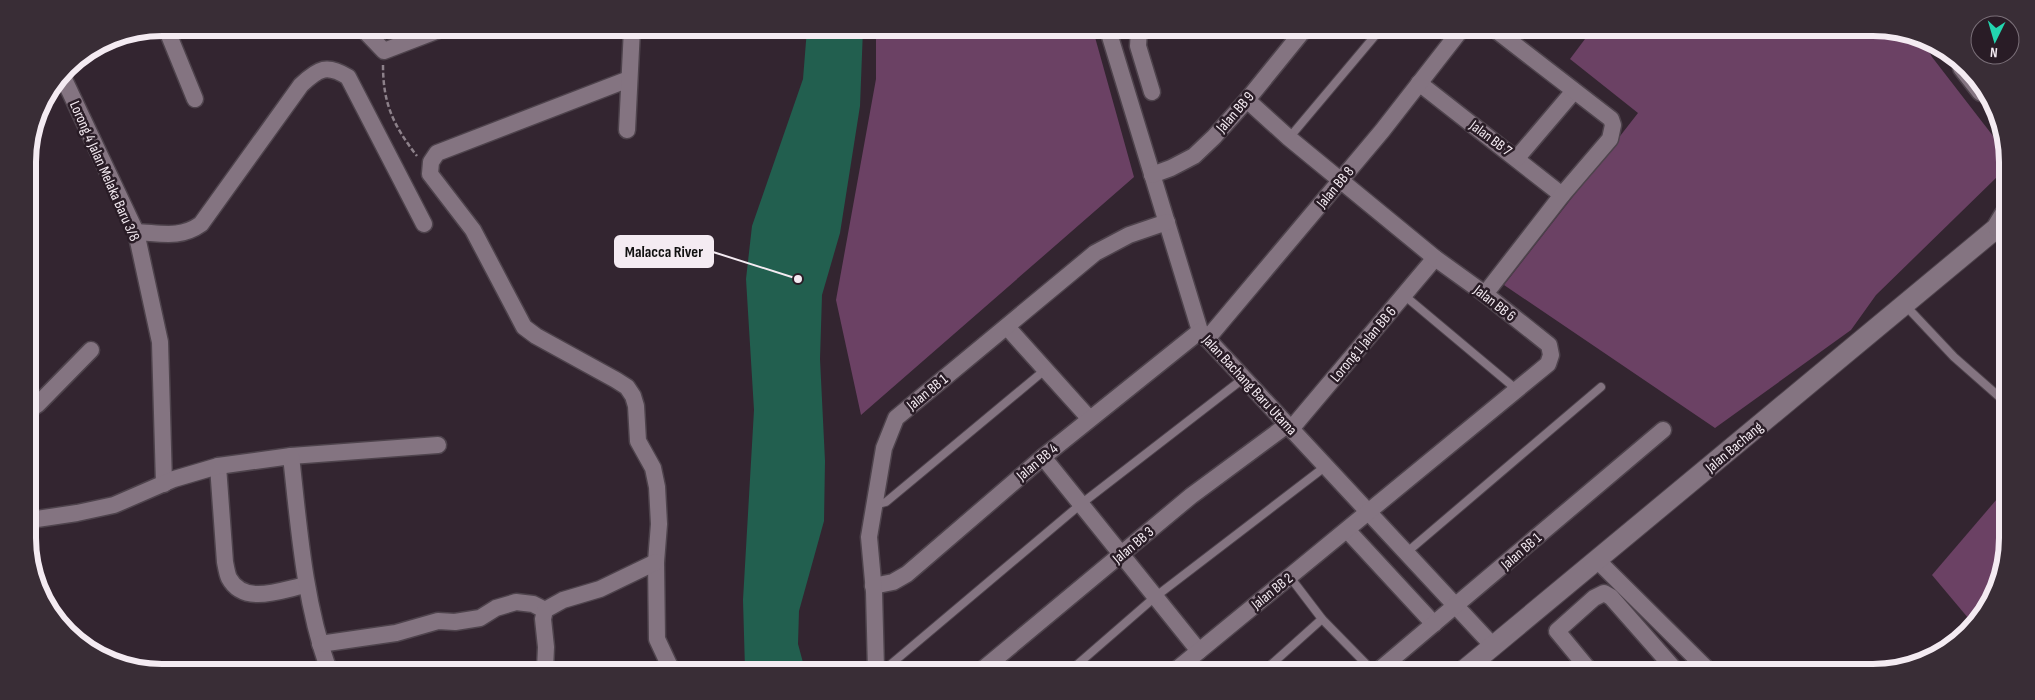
<svg xmlns="http://www.w3.org/2000/svg" width="2035" height="700" viewBox="0 0 2035 700" font-family="'Sofia Sans Condensed',sans-serif">
<style>
.green{fill:#6b4164}
.water{fill:#225f4f}
.lines{fill:none;stroke-linecap:round;stroke-linejoin:round}
.service-casing{stroke:#4e434c;stroke-width:10}
.minor-casing{stroke:#4e434c;stroke-width:19}
.tertiary-casing{stroke:#4e434c;stroke-width:22}
.secondary-casing{stroke:#4e434c;stroke-width:25}
.path{stroke:#8d818a;stroke-width:2.5;stroke-dasharray:5 2.5;stroke-linecap:butt}
.service{stroke:#847481;stroke-width:8}
.minor{stroke:#847481;stroke-width:16}
.tertiary{stroke:#847481;stroke-width:20}
.secondary{stroke:#847481;stroke-width:22}
.labels{text-anchor:middle;stroke-width:5;stroke-linejoin:round;paint-order:stroke}
.street-label{font-size:15px;fill:#f4ebf2;stroke:#291c26}
.rim{fill:none;stroke:#f4ebf2;stroke-width:6}
.leader{fill:none;stroke:#f4ebf2;stroke-width:2}
.callout-dot{fill:#f4ebf2;stroke:#291c26;stroke-width:2}
.callout{fill:#f4ebf2;stroke:#f4ebf2;stroke-width:2}
.callout-label{font-size:16px;text-anchor:middle;font-weight:bold;fill:#111}
</style>
<rect width="100%" height="100%" fill="#332530"/>
<g class="green">
<path d="M876 29 1093 30 1134 177 861 415 836 300 876 79Z"/>
<path d="M1591 31 1908 32 1924 42 1932 57 2000 145 1998 176 1876 295 1851 330 1715 428 1504 285 1638 113 1570 59Z"/>
<path d="M2003 492V573L1985 613 1974 625 1932 575Z"/>
</g>
<path class="water" d="M807 29H863L860 106 840 233 822 295 820 359 825 461 824 521 799 611 798 644 805 670 745 669 743 600 754 410 746 279 752 226 803 79Z"/>
<g class="lines">
<defs>
<g id="service">
<path d="M1289 138 1379 31"/>
<path d="M1405 296 1516 389"/>
<path d="M1905 305 1954 357 2004 401"/>
<path d="M875 505 886 502 1046 369"/>
<path d="M1406 553 1601 387"/>
<path d="M1290 577 1322 619 1373 671"/>
<path d="M884 670 1081 504 1244 378"/>
<path d="M1071 670 1155 597 1326 466"/>
<path d="M1264 671 1322 619"/>
</g>
<g id="minor">
<path d="M166 28 195 99"/>
<path d="M362 28 384 51 444 28"/>
<path d="M1108 30 1200 331 1494 647"/>
<path d="M1139 30 1138 46 1152 92"/>
<path d="M62 75 136 232 160 342 164 484"/>
<path d="M629 79 437 153 431 162 430 174 473 230 524 327 536 336 616 380 627 387 633 396 636 406 638 441 653 468 657 487 659 524 656 562 657 639 671 669"/>
<path d="M1419 83 1562 195"/>
<path d="M627 130 632 29"/>
<path d="M1517 158 1574 91"/>
<path d="M1152 175 1171 168 1194 156 1214 137 1247 100 1303 31"/>
<path d="M136 232C161 233 180 239 201 224L301 85C319 68 327 64 348 77L424 224"/>
<path d="M1485 294 1562 195 1610 139 1613 125 1611 119 1497 31"/>
<path d="M1007 327 1089 418"/>
<path d="M1207 339 1382 131 1460 31"/>
<path d="M29 410 38 404 91 350"/>
<path d="M1291 429 1435 258"/>
<path d="M291 456 438 445"/>
<path d="M1043 457 1199 651"/>
<path d="M218 466 225 562C226 567 227 574 229 578 244 606 281 590 306 585"/>
<path d="M30 520 77 513 114 505 174 479 218 466 291 456C299 528 304 600 328 668"/>
<path d="M1348 531 1434 624"/>
<path d="M1598 561 1710 672"/>
<path d="M873 586 893 582 907 574 1043 457 1200 331"/>
<path d="M320 644 396 633 438 621 455 622 480 618 496 608 516 602 533 604 545 610"/>
<path d="M545 669 546 647 543 619 545 610 563 600 600 589 656 562"/>
<path d="M876 670 874 592 869 537 884 448 896 418 1095 253 1129 235 1167 222"/>
<path d="M982 670 1191 496 1287 425"/>
<path d="M1176 670 1548 364 1551 355 1549 345 1485 294 1435 258 1289 138 1247 100"/>
<path d="M1378 671 1663 430"/>
<path d="M1590 671 1557 631 1594 598 1604 593 1611 597 1677 672"/>
</g>
<path id="tertiary" d="M1463 671 2005 221"/>
<g id="secondary">
<path d="M1964 67 1982 90"/>
<path d="M1999 226 2005 216"/>
</g>
</defs>
<use href="#service" class="service-casing"/>
<use href="#minor" class="minor-casing"/>
<use href="#tertiary" class="tertiary-casing"/>
<use href="#secondary" class="secondary-casing"/>
<path class="path" d="M383 65C383 105 394 126 417 156"/>
<use href="#service" class="service"/>
<use href="#minor" class="minor"/>
<use href="#tertiary" class="tertiary"/>
<use href="#secondary" class="secondary"/>
</g>
<g class="labels">
<g class="street-label">
<text transform="translate(1235 112) rotate(-49)" y="5">Jalan BB 9</text>
<text transform="translate(1491 138) rotate(37)" y="5">Jalan BB 7</text>
<text transform="translate(105 171) rotate(66)" y="5">Lorong 4 Jalan Melaka Baru 3/8</text>
<text transform="translate(1335 187) rotate(-50)" y="5">Jalan BB 8</text>
<text transform="translate(1495 303) rotate(38)" y="5">Jalan BB 6</text>
<text transform="translate(1363 344) rotate(-50)" y="5">Lorong 1 Jalan BB 6</text>
<text transform="translate(1250 385) rotate(47)" y="5">Jalan Bachang Baru Utama</text>
<text transform="translate(927 392) rotate(-39)" y="5">Jalan BB 1</text>
<text transform="translate(1734 447) rotate(-40)" y="5">Jalan Bachang</text>
<text transform="translate(1037 462) rotate(-40)" y="5">Jalan BB 4</text>
<text transform="translate(1133 545) rotate(-40)" y="5">Jalan BB 3</text>
<text transform="translate(1521 551) rotate(-41)" y="5">Jalan BB 1</text>
<text transform="translate(1272 591) rotate(-39)" y="5">Jalan BB 2</text>
</g>
</g>
<path d="M0 0H2035V700H0ZM162 36H1873A126 126 0 0 1 1999 162V538A126 126 0 0 1 1873 664H162A126 126 0 0 1 36 538V162A126 126 0 0 1 162 36Z" fill="#392d36" fill-rule="evenodd"/>
<path class="rim" d="M162 36H1873A126 126 0 0 1 1999 162V538A126 126 0 0 1 1873 664H162A126 126 0 0 1 36 538V162A126 126 0 0 1 162 36Z"/>
<path class="leader" d="M798 279L713 252"/>
<circle class="callout-dot" cx="798" cy="279" r="5"/>
<rect class="callout" x="615" y="236" width="98" height="31" rx="5"/>
<g class="callout-label">
<text x="664" y="257">Malacca River</text>
</g>
<g transform="translate(1995 40) rotate(185)"><circle r="24" fill="#291c26" stroke="#7a6f78"/>
<path d="M0-4L9 19L0 12L-9 19Z" fill="#23d5af"/>
<text y="-8" font-size="14" font-weight="bold" text-anchor="middle" fill="#f4ebf2">N</text>
</g>
</svg>
